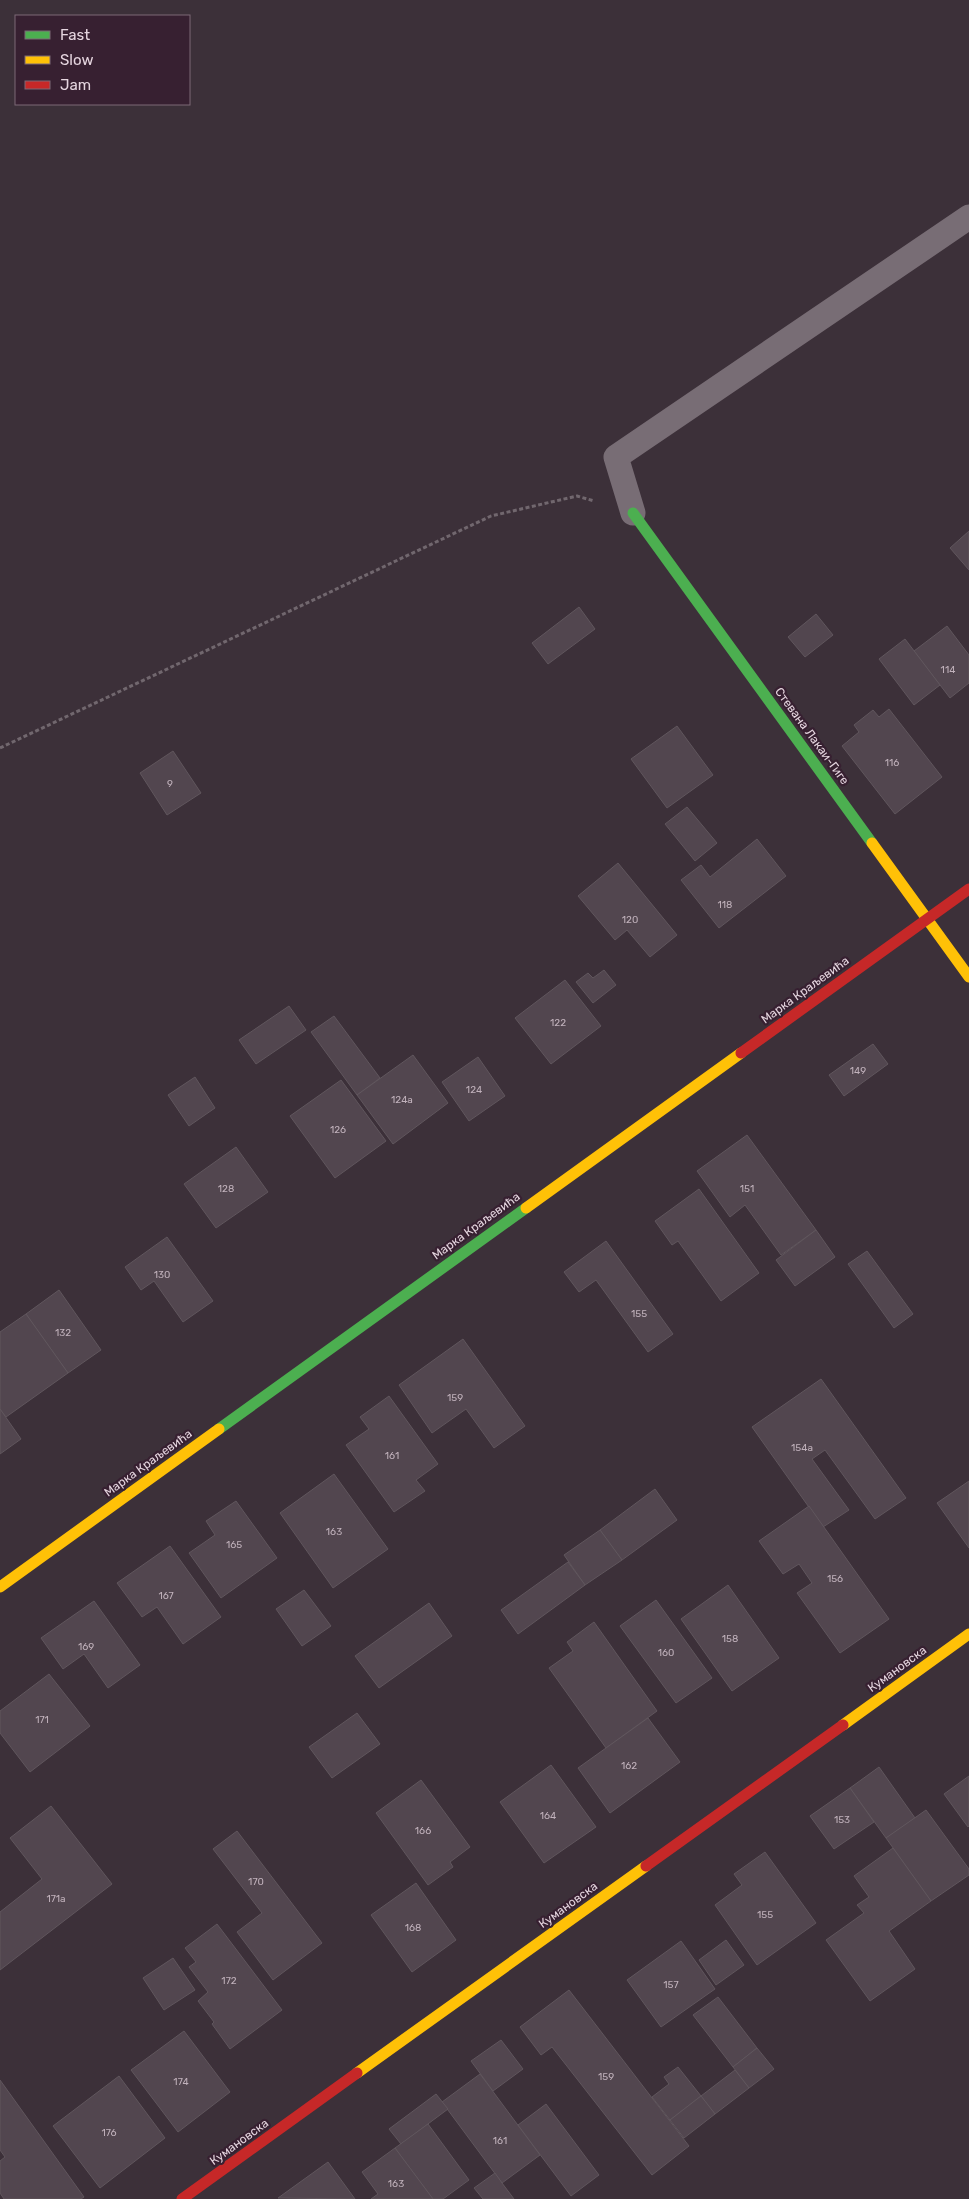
<svg xmlns="http://www.w3.org/2000/svg" width="969" height="2199" viewBox="0 0 969 2199" font-family="Rubik,sans-serif">
<style>
.building{fill:#52464f;stroke:#60565d}
.lines{fill:none;stroke-linecap:round;stroke-linejoin:round}
.path{stroke:#71676e;stroke-width:3;stroke-dasharray:4 2.5;stroke-linecap:butt}
.lane{stroke:#786d75;stroke-width:25}
.fast{stroke:#4caf50;stroke-width:11}
.slow{stroke:#ffc107;stroke-width:11}
.jam{stroke:#c62828;stroke-width:11}
.labels{text-anchor:middle;stroke-width:4.5;stroke-linejoin:round;paint-order:stroke}
.number-label{font-size:10px;fill:#c0b1bb}
.street-label{font-size:12px;fill:#e5d5df;stroke:#372031}
</style>
<rect width="100%" height="100%" fill="#3c3039"/>
<g class="building">
<path d="M969 531V570L950 548Z"/>
<path d="M579 607 595 629 548 664 532 643Z"/>
<path d="M816 614 833 635 805 657 788 637Z"/>
<path d="M947 626 969 655V683L950 698 914 651Z"/>
<path d="M905 639 940 685 914 705 879 659Z"/>
<path d="M889 709 942 777 895 814 842 746 859 732 854 725 873 710 879 717Z"/>
<path d="M677 726 713 775 667 808 631 759Z"/>
<path d="M173 751 201 793 167 815 140 773Z"/>
<path d="M687 807 717 843 695 861 665 824Z"/>
<path d="M757 839 786 876 719 928 681 880 701 865 710 877Z"/>
<path d="M618 863 677 935 650 957 627 930 615 940 578 896Z"/>
<path d="M604 970 616 985 593 1003 576 982 588 973 593 978Z"/>
<path d="M565 980 601 1026 551 1064 515 1018Z"/>
<path d="M289 1006 306 1030 256 1064 239 1040Z"/>
<path d="M334 1016 380 1078 357 1095 311 1032Z"/>
<path d="M873 1044 888 1064 844 1096 829 1075Z"/>
<path d="M413 1055 448 1103 393 1144 357 1095Z"/>
<path d="M478 1057 505 1096 469 1121 442 1082Z"/>
<path d="M195 1077 215 1108 189 1126 168 1095Z"/>
<path d="M341 1080 386 1141 335 1178 290 1116Z"/>
<path d="M747 1135 816 1230 781 1255 745 1205 730 1217 697 1171Z"/>
<path d="M236 1147 268 1192 216 1228 184 1184Z"/>
<path d="M699 1189 759 1273 721 1301 678 1241 672 1245 655 1221Z"/>
<path d="M816 1230 835 1257 795 1286 776 1260Z"/>
<path d="M167 1237 213 1301 183 1322 154 1281 141 1290 125 1267Z"/>
<path d="M606 1241 673 1334 648 1352 596 1280 579 1292 564 1272Z"/>
<path d="M867 1251 913 1314 894 1328 848 1264Z"/>
<path d="M59 1290 101 1350 68 1373 26 1314Z"/>
<path d="M26 1314 68 1373 6 1417 0 1409V1332Z"/>
<path d="M463 1339 525 1426 494 1448 466 1409 432 1433 399 1385Z"/>
<path d="M821 1379 906 1498 875 1519 825 1450 812 1459 849 1510 823 1527 752 1427Z"/>
<path d="M389 1396 438 1464 416 1480 425 1491 394 1512 346 1445 369 1429 360 1417Z"/>
<path d="M0 1409 21 1439 0 1454Z"/>
<path d="M334 1474 388 1549 333 1588 280 1513Z"/>
<path d="M969 1481V1548L937 1503Z"/>
<path d="M655 1489 677 1520 622 1560 600 1530Z"/>
<path d="M236 1501 277 1558 221 1598 189 1553 215 1535 206 1521Z"/>
<path d="M809 1506 889 1619 840 1653 797 1593 812 1583 799 1564 783 1574 759 1541Z"/>
<path d="M600 1530 622 1560 585 1585 564 1555Z"/>
<path d="M170 1546 221 1617 183 1644 157 1607 142 1617 117 1583Z"/>
<path d="M568 1562 585 1585 518 1634 501 1610Z"/>
<path d="M728 1585 779 1658 732 1691 681 1619Z"/>
<path d="M304 1590 331 1626 302 1646 276 1609Z"/>
<path d="M656 1600 712 1678 676 1703 620 1626Z"/>
<path d="M94 1601 140 1665 108 1688 84 1654 63 1669 41 1638Z"/>
<path d="M429 1603 452 1636 379 1688 355 1656Z"/>
<path d="M594 1622 657 1711 606 1748 549 1668 573 1651 567 1642Z"/>
<path d="M49 1674 90 1726 30 1772 0 1733V1711Z"/>
<path d="M357 1713 380 1744 332 1778 309 1747Z"/>
<path d="M648 1718 680 1762 610 1813 578 1768Z"/>
<path d="M551 1765 596 1827 544 1863 500 1802Z"/>
<path d="M879 1767 915 1818 886 1838 850 1788Z"/>
<path d="M969 1776V1826L968 1827 944 1794Z"/>
<path d="M421 1780 470 1847 450 1862 453 1867 428 1885 376 1813Z"/>
<path d="M850 1788 874 1822 834 1849 810 1816Z"/>
<path d="M51 1806 112 1884 0 1970V1912L42 1879 10 1838Z"/>
<path d="M926 1810 969 1869V1875L931 1901 886 1838Z"/>
<path d="M237 1831 322 1943 273 1980 237 1932 262 1913 213 1849Z"/>
<path d="M893 1848 931 1901 889 1931 915 1969 870 2001 826 1940 864 1913 857 1905 869 1897 854 1876Z"/>
<path d="M765 1852 816 1923 757 1965 715 1905 742 1885 734 1874Z"/>
<path d="M416 1883 456 1940 412 1972 371 1915Z"/>
<path d="M217 1924 282 2010 230 2049 212 2024 214 2022 198 2001 208 1992 189 1967 196 1962 185 1948Z"/>
<path d="M726 1940 744 1965 716 1985 699 1960Z"/>
<path d="M681 1941 715 1989 661 2027 627 1980Z"/>
<path d="M173 1958 195 1990 164 2010 143 1978Z"/>
<path d="M569 1990 689 2146 652 2175 552 2047 541 2055 520 2027Z"/>
<path d="M718 1997 757 2048 733 2067 693 2015Z"/>
<path d="M184 2031 230 2092 178 2132 131 2070Z"/>
<path d="M501 2040 523 2069 493 2091 471 2061Z"/>
<path d="M757 2048 774 2069 749 2088 733 2067Z"/>
<path d="M678 2067 701 2096 670 2120 652 2097 669 2084 664 2077Z"/>
<path d="M735 2070 749 2088 715 2114 701 2096Z"/>
<path d="M480 2074 540 2155 502 2183 442 2102Z"/>
<path d="M119 2076 165 2138 100 2188 53 2126Z"/>
<path d="M0 2080 84 2197 81 2199H4L0 2193V2161L5 2157 0 2150Z"/>
<path d="M436 2094 448 2109 401 2144 389 2129Z"/>
<path d="M701 2096 715 2114 684 2138 670 2120Z"/>
<path d="M546 2104 599 2175 571 2196 518 2125Z"/>
<path d="M428 2124 469 2180 443 2199H433L395 2148Z"/>
<path d="M395 2148 433 2199H371L378 2194 362 2172Z"/>
<path d="M328 2162 355 2199 278 2198Z"/>
<path d="M495 2173 502 2183 514 2199H483L474 2188Z"/>
</g>
<g class="lines">
<path class="path" d="M0 748 491 516 577 496 594 501"/>
<path class="lane" d="M633 513 616 457 969 217"/>
<g class="fast">
<path d="M633 513 872 843"/>
<path d="M219 1429 526 1208"/>
</g>
<g class="slow">
<path d="M872 843 969 977"/>
<path d="M526 1208 741 1053"/>
<path d="M0 1587 219 1429"/>
<path d="M843 1725 969 1634"/>
<path d="M357 2073 646 1866"/>
</g>
<g class="jam">
<path d="M741 1053 969 889"/>
<path d="M646 1866 843 1725"/>
<path d="M182 2199 357 2073"/>
</g>
</g>
<g class="labels">
<g class="number-label">
<text x="948" y="673">114</text>
<text x="892" y="766">116</text>
<text x="170" y="787">9</text>
<text x="725" y="908">118</text>
<text x="630" y="923">120</text>
<text x="558" y="1026">122</text>
<text x="858" y="1074">149</text>
<text x="474" y="1093">124</text>
<text x="402" y="1103">124a</text>
<text x="338" y="1133">126</text>
<text x="226" y="1192">128</text>
<text x="747" y="1192">151</text>
<text x="162" y="1278">130</text>
<text x="639" y="1317">155</text>
<text x="63" y="1336">132</text>
<text x="455" y="1401">159</text>
<text x="802" y="1451">154a</text>
<text x="392" y="1459">161</text>
<text x="334" y="1535">163</text>
<text x="234" y="1548">165</text>
<text x="835" y="1582">156</text>
<text x="166" y="1599">167</text>
<text x="730" y="1642">158</text>
<text x="86" y="1650">169</text>
<text x="666" y="1656">160</text>
<text x="42" y="1723">171</text>
<text x="629" y="1769">162</text>
<text x="548" y="1819">164</text>
<text x="842" y="1823">153</text>
<text x="423" y="1834">166</text>
<text x="256" y="1885">170</text>
<text x="56" y="1902">171a</text>
<text x="765" y="1918">155</text>
<text x="413" y="1931">168</text>
<text x="229" y="1984">172</text>
<text x="671" y="1988">157</text>
<text x="606" y="2080">159</text>
<text x="181" y="2085">174</text>
<text x="109" y="2136">176</text>
<text x="500" y="2144">161</text>
<text x="396" y="2187">163</text>
</g>
<g class="street-label">
<text transform="translate(812 736) rotate(54)" y="4">Стевана Лакаи-Гиге</text>
<text transform="translate(805 990) rotate(-36)" y="4">Марка Краљевића</text>
<text transform="translate(476 1226) rotate(-36)" y="4">Марка Краљевића</text>
<text transform="translate(148 1463) rotate(-36)" y="4">Марка Краљевића</text>
<text transform="translate(897 1669) rotate(-36)" y="4">Кумановска</text>
<text transform="translate(568 1905) rotate(-36)" y="4">Кумановска</text>
<text transform="translate(239 2142) rotate(-36)" y="4">Кумановска</text>
</g>
</g>
<rect x="15" y="15" width="175" height="90" fill="#372031" stroke="#7d6877"/>
<rect x="25" y="31" width="25" height="8" fill="#4caf50" stroke="#7d6877"/>
<text x="60" y="40" font-size="15" fill="#e5d5df">Fast</text>
<rect x="25" y="56" width="25" height="8" fill="#ffc107" stroke="#7d6877"/>
<text x="60" y="65" font-size="15" fill="#e5d5df">Slow</text>
<rect x="25" y="81" width="25" height="8" fill="#c62828" stroke="#7d6877"/>
<text x="60" y="90" font-size="15" fill="#e5d5df">Jam</text>
</svg>
